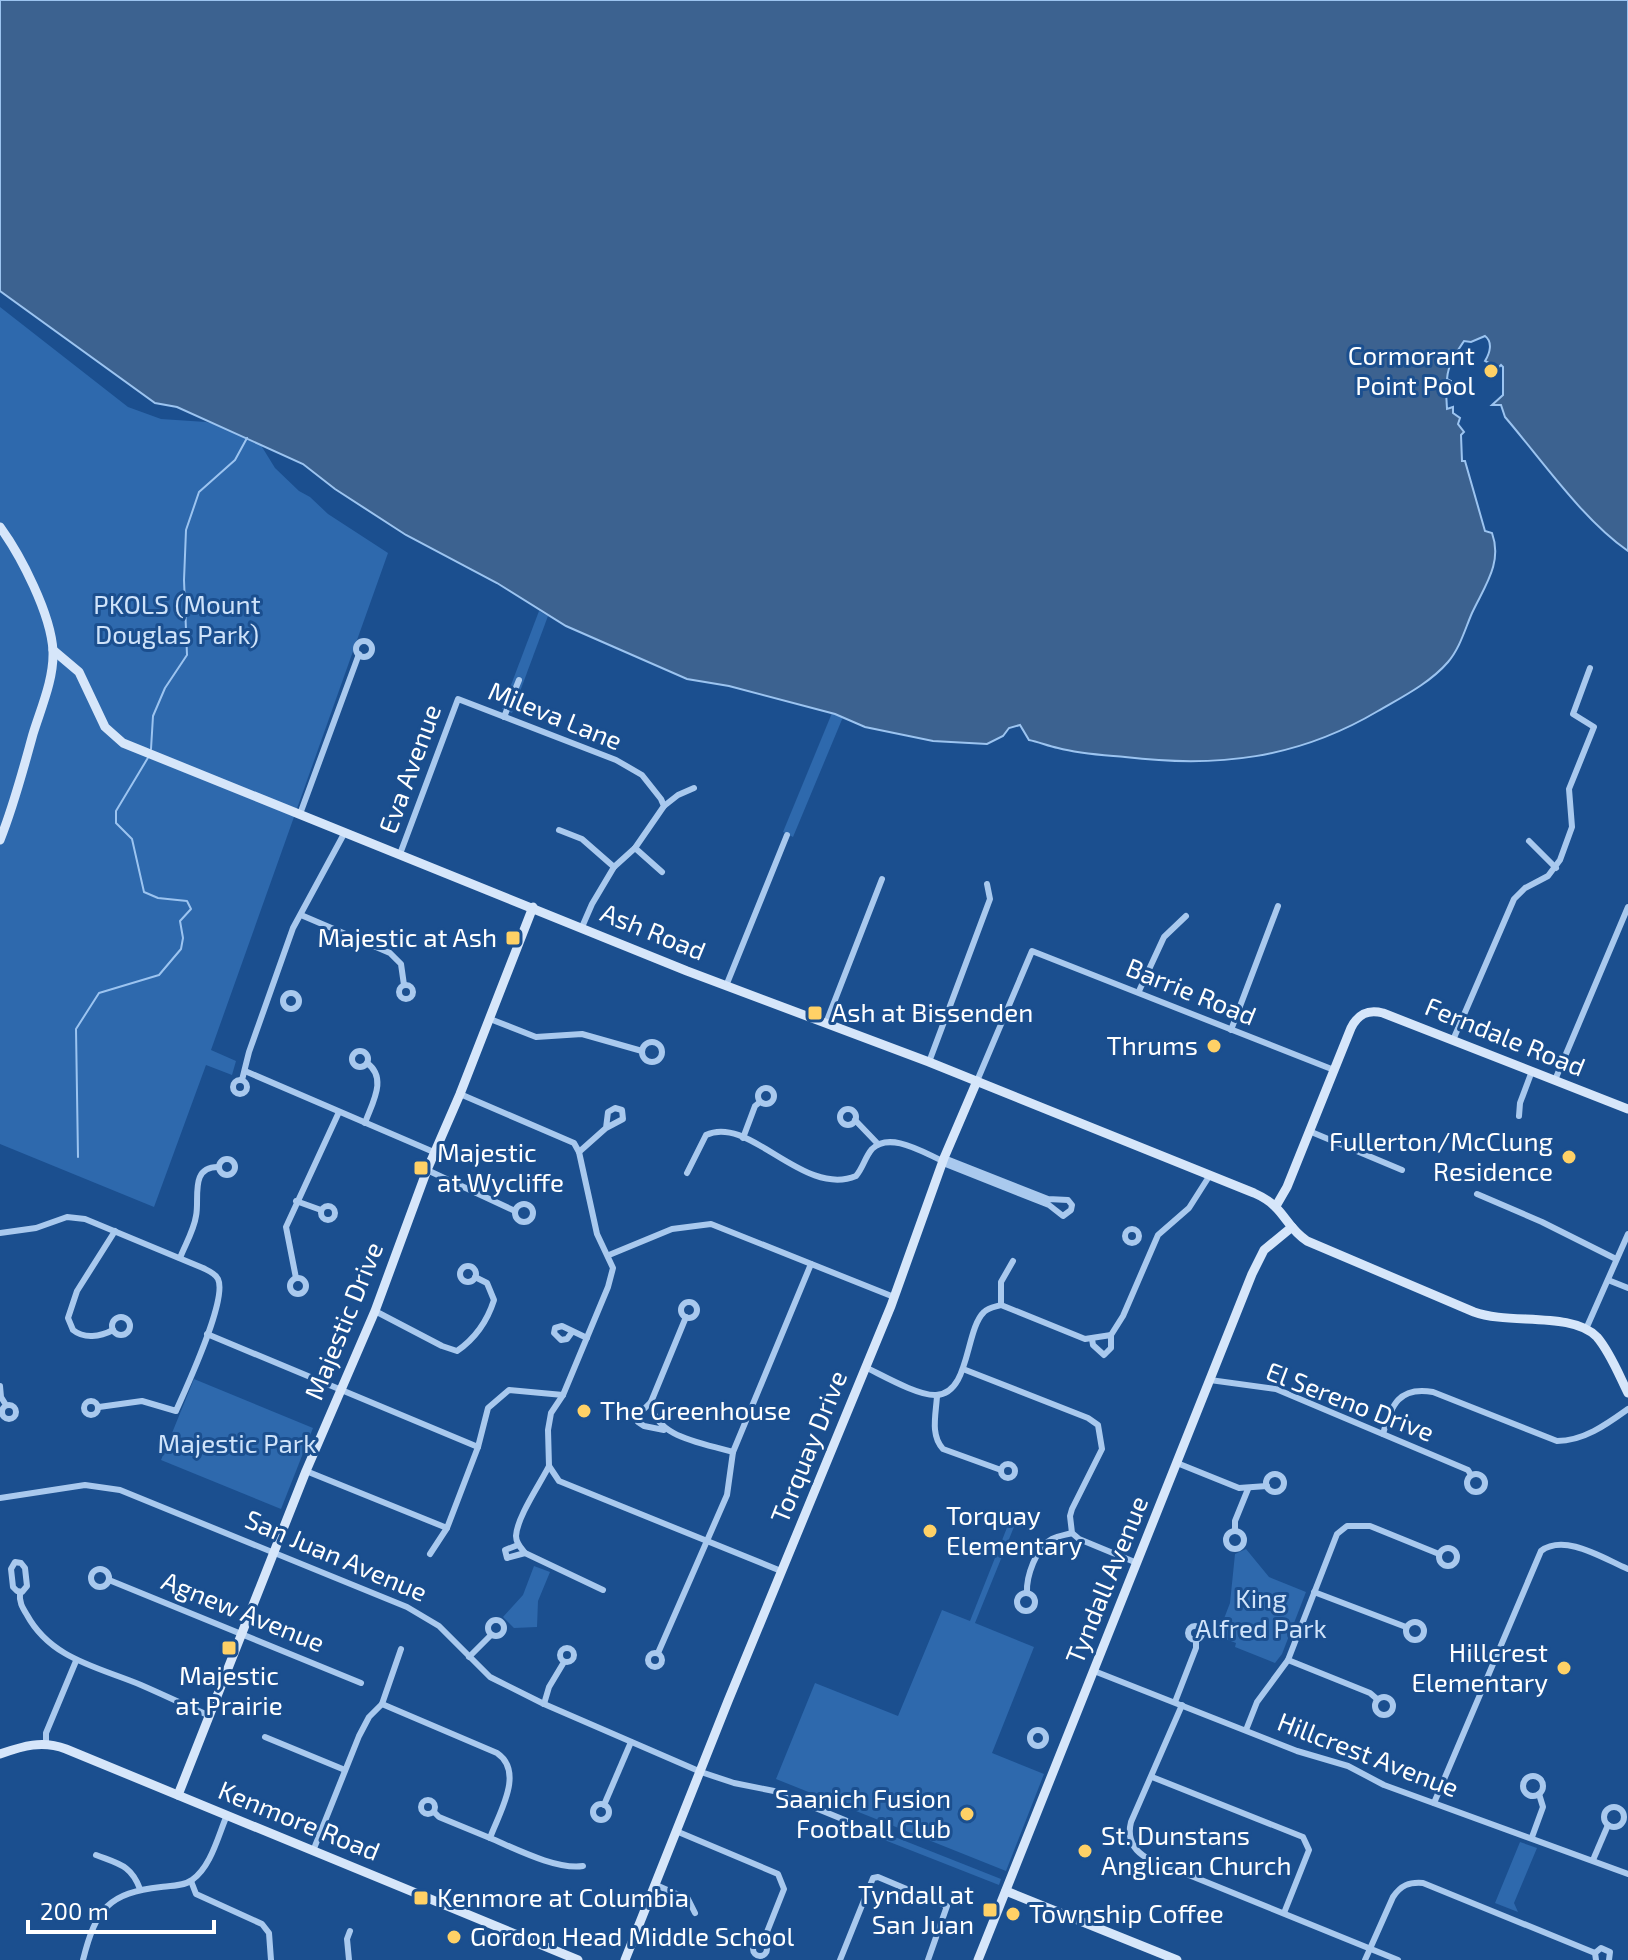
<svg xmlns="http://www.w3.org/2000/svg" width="1628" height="1960" viewBox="0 0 1628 1960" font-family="'Exo 2',sans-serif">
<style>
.green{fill:#2e69ad}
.water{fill:#3c6290;stroke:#9cc4f0;stroke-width:2}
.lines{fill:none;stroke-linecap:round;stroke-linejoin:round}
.stream{stroke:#9cc4f0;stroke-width:2}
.street{stroke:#a9c9ee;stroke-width:6}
.secondary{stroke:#d6e6fa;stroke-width:9}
.poi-dot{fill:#ffd166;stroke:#1b4f8f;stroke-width:3}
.labels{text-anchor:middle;stroke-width:6;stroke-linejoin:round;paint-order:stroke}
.poi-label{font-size:26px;fill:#fff;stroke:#1b4f8f;text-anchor:start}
.park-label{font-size:26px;fill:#cfe3fa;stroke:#1b4f8f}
.street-label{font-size:26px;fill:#fff;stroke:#1b4f8f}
</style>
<rect width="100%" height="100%" fill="#1b4f8f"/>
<g class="green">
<path d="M0 307 128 407 161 419 206 422 254 434 275 468 299 491 310 497 328 514 388 553 211 1050 236 1061 232 1075 206 1065 154 1207 0 1144Z"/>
<path d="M539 611 548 616 512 713 502 709Z"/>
<path d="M832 713 843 717 793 837 783 832Z"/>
<path d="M194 1379 313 1428 281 1509 161 1460Z"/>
<path d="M1012 1515 1018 1517 975 1623 1034 1647 992 1753 1044 1774 1006 1871 776 1779 815 1683 898 1716 942 1610 970 1621Z"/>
<path d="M1246 1549 1269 1577 1306 1592 1282 1654 1275 1663 1235 1647 1236 1643 1210 1633 1213 1626 1220 1629 1230 1603 1235 1554Z"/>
<path d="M534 1566 550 1572 538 1601 537 1627 514 1628 503 1617 523 1595Z"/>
<path d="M857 1822 1001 1879 999 1885 854 1828Z"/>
<path d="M1520 1842 1537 1848 1514 1903 1518 1912 1495 1903Z"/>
</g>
<path class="water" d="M0 0H1628V551C1583 520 1541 459 1505 417L1501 405H1492L1503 395V367L1501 365 1498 368 1485 361C1490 353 1493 342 1485 336L1471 342 1464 341C1456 353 1448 364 1447 379L1451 381 1450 389 1446 391 1447 409 1453 407V413L1460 418 1458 424 1464 432 1461 435 1462 461H1465L1485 531 1492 533C1503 563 1484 587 1472 613 1465 629 1460 648 1448 662 1430 683 1402 697 1378 711 1297 759 1217 768 1125 757 1103 755 1080 754 1058 748 1048 746 1039 742 1029 740L1020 725 1009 728 1003 736 987 744 933 741 865 727 835 714 729 686 687 679 566 626 497 583 406 535 335 489 303 464 177 407 155 403 0 291Z"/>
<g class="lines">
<g class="stream">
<path d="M151 749 153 716 165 688 187 655 184 580 186 530 199 492 235 460 247 438"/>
<path d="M78 1157 76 1029 99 993 159 975 181 949 183 938 180 921 191 909 187 901 158 898 144 892 132 839 116 823V811L149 756"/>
</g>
<g class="street">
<circle cx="364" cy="649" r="8"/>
<path d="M504 717 519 680"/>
<path d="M664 806 678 795 694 788"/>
<path d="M300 814 359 654"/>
<path d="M559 830 582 839 614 867"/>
<path d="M1529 841 1556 868"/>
<path d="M635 848 662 872"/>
<path d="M400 854 458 699 616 760 642 775 661 799 664 806 635 848 614 867 592 904 582 927"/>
<path d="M301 915 390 953 401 964 404 985"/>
<circle cx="406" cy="992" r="7"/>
<path d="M726 986 787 835"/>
<path d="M1139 991 1164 937 1186 916"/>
<circle cx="291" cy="1001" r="8"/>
<path d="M490 1019 536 1037 582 1034 642 1051"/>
<path d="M826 1023 882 879"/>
<path d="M1231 1030 1278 906"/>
<path d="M1453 1040 1514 899 1525 888 1548 876 1560 860 1572 827 1569 789 1594 727 1573 714 1590 668"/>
<circle cx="652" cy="1052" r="10"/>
<circle cx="360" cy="1059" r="8"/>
<path d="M929 1062 990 899 987 884"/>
<path d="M245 1071 436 1153"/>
<circle cx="240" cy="1087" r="7"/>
<path d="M242 1080 249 1052 293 928 345 832"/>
<path d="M1555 1080 1628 907"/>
<path d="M977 1081 1032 951 1334 1070"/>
<circle cx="766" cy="1096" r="8"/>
<path d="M460 1094 574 1143 579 1152 597 1234 613 1268 608 1287 563 1395 551 1413 548 1430 549 1466 559 1481 781 1571"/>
<circle cx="848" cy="1117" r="8"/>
<path d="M1519 1116 1520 1103 1532 1071"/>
<path d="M855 1120 878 1144"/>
<path d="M365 1123C372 1103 388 1078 367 1063"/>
<path d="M1309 1131 1402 1170"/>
<path d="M743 1138 755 1106 760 1102"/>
<path d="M579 1152 606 1128 623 1119 622 1110 615 1108 608 1112 606 1128"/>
<circle cx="227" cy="1167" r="8"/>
<path d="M943 1163 1049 1205 1063 1216 1071 1210 1072 1205 1068 1200 1048 1199 944 1158"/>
<path d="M427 1170 515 1211"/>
<path d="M687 1173 706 1135C749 1114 803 1198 856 1176 863 1168 865 1157 872 1149 890 1131 924 1153 943 1161"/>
<path d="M1477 1194 1542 1222 1616 1259"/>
<path d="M296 1201 321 1210"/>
<circle cx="524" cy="1213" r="9"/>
<circle cx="328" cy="1213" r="7"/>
<circle cx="1132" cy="1236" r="7"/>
<path d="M0 1233 36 1228 67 1217 85 1219 203 1268C209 1271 215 1273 218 1279 228 1299 186 1388 176 1411L142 1401 99 1407"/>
<path d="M609 1255 672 1229 711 1224 894 1297"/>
<path d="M180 1258C185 1245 194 1230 196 1216 200 1199 189 1166 219 1167"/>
<circle cx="468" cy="1274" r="8"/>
<path d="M296 1278 286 1227 339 1112"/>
<circle cx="298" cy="1286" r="8"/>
<path d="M1608 1280 1628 1288"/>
<circle cx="689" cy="1310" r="8"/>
<path d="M1001 1305V1282L1013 1261"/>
<path d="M375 1311 442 1346 457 1351C476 1338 487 1322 494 1300L487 1283 475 1277"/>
<circle cx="121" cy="1326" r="9"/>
<path d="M686 1317 651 1402C654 1438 704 1443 733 1452"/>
<path d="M1586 1329 1628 1234"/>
<path d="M113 1330C100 1337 84 1339 73 1330L68 1318 77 1291 115 1231"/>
<path d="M572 1332 567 1339 561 1340 554 1333 555 1328 562 1326 587 1338"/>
<path d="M207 1334 478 1447"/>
<path d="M1092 1339 1093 1345 1104 1355 1111 1348V1335"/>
<path d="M865 1367C882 1375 918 1396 936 1395 970 1394 965 1330 984 1312 989 1307 995 1307 1001 1305L1085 1339 1111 1335 1123 1316 1158 1235 1189 1208 1210 1175"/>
<path d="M963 1369 1088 1418 1098 1425 1102 1449 1072 1509 1070 1516 1072 1533 1079 1539 1137 1563"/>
<path d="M1210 1380 1276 1389 1468 1470 1471 1475"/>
<path d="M0 1386 1 1397 6 1405"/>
<path d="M937 1396C936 1414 930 1435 943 1449L1001 1470"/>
<circle cx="91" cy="1408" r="7"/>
<path d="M651 1402 639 1414 638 1422 644 1426 664 1430"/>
<circle cx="9" cy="1412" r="7"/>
<path d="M1383 1434C1391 1405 1399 1386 1433 1392L1557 1441C1584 1441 1607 1424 1628 1409"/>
<path d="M1177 1463 1239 1488 1267 1486"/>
<circle cx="1008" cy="1471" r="7"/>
<path d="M549 1466C540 1484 517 1517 516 1536 516 1543 521 1548 525 1553L603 1590"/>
<path d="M306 1471 447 1528"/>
<circle cx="1476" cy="1483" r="9"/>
<circle cx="1275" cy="1483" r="9"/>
<path d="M0 1498 85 1485 120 1490 407 1607 439 1626 490 1677 544 1704 701 1772 734 1783 774 1791 852 1823"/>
<circle cx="1235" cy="1540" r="9"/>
<path d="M1235 1531V1521L1248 1489"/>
<path d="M518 1545 505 1550 507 1558 525 1553"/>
<circle cx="1448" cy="1557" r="9"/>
<path d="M430 1554 447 1528 478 1447 488 1408 509 1390 563 1395"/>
<path d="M15 1562 21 1563 25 1568 27 1586 22 1592 17 1591 13 1587 11 1569Z"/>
<circle cx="100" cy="1578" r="9"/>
<path d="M109 1580 361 1683"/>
<path d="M20 1592C19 1602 22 1607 27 1615 51 1659 98 1667 141 1685 164 1695 187 1706 210 1716"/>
<path d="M1314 1592 1406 1627"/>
<circle cx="1026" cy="1602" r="9"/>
<path d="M1027 1593C1026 1577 1036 1547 1052 1539 1058 1536 1065 1535 1072 1533"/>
<circle cx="496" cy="1628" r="8"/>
<circle cx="1415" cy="1631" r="9"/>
<circle cx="1195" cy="1633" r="7"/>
<circle cx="567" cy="1655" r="7"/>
<circle cx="655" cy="1660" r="7"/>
<path d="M658 1653 727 1495 733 1452 811 1264"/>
<path d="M469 1657 491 1635"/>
<path d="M1288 1660 1370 1693 1377 1699"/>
<path d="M1094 1671 1297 1751 1348 1766 1384 1785 1628 1874"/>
<circle cx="1384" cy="1706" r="9"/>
<path d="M1175 1702 1196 1648V1641"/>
<path d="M382 1704 497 1753C525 1772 499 1813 490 1838 514 1848 556 1870 583 1866"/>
<path d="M544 1704 549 1687 564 1662"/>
<path d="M1182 1705 1131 1822C1127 1838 1133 1850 1147 1858L1398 1960"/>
<path d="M1246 1730 1257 1702 1288 1660 1337 1534 1347 1526H1370L1439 1554"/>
<circle cx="1038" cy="1738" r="8"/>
<path d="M265 1737 345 1770"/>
<path d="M46 1743V1733L76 1661"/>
<circle cx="1533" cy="1786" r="10"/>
<path d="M1152 1777 1303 1837 1309 1850 1284 1913"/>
<circle cx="428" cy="1807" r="7"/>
<path d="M1434 1803 1541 1551C1565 1533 1604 1559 1628 1569"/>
<circle cx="601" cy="1812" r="8"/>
<path d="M604 1805 631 1742"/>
<circle cx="1614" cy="1817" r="10"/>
<path d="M434 1812 439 1817 490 1838"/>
<path d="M676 1831 778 1874 784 1889 763 1942"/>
<path d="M1532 1837 1543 1807 1539 1794"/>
<path d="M313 1851 359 1736 369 1717 382 1704 401 1649"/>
<path d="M96 1855C119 1864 131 1865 140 1889"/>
<path d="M1593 1860 1608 1825"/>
<path d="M191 1881 196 1894 262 1924 269 1933 271 1960"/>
<path d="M656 1885 688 1899 695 1913"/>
<circle cx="760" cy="1949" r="7"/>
<path d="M83 1960C96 1908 109 1893 161 1887 171 1886 184 1886 192 1880 211 1867 218 1836 227 1815"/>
<path d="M349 1960 347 1939 350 1931"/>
<path d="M840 1960 873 1878 878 1877 947 1906 928 1960"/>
<path d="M1365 1960 1393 1897C1401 1885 1409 1882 1423 1883L1595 1953"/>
<path d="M1596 1960 1595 1953 1601 1948 1610 1952 1609 1960"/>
</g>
<g class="secondary">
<path d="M0 527C21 556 51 614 53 651 54 679 41 708 33 734 23 770 14 805 0 840"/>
<path d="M53 650 79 672 105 727 123 743 687 971 929 1062 1254 1193C1286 1207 1283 1225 1307 1241L1474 1312C1509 1325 1572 1311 1597 1337 1610 1352 1619 1375 1628 1393"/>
<path d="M1276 1206 1287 1187 1351 1028C1358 1014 1368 1009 1383 1013L1628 1109"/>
<path d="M0 1754C23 1746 42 1740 66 1749L578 1960"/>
<path d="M178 1795 306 1471 375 1311 427 1170 460 1094 533 907"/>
<path d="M1006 1891 1177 1960"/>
<path d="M625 1960 728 1701 891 1306 944 1158 977 1081"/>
<path d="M978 1960 1252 1274 1264 1250 1292 1227"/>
</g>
</g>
<g class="poi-dot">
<circle cx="1491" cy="371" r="8"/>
<rect x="505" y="930" width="16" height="16" rx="4"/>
<rect x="807" y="1005" width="16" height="16" rx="4"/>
<circle cx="1214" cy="1046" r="8"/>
<circle cx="1569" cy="1157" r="8"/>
<rect x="413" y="1160" width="16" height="16" rx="4"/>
<circle cx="584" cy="1411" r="8"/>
<circle cx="930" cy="1531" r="8"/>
<rect x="221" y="1640" width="16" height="16" rx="4"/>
<circle cx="1564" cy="1668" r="8"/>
<circle cx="967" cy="1814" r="8"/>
<circle cx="1085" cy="1851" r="8"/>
<rect x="413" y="1890" width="16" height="16" rx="4"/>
<rect x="982" y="1902" width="16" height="16" rx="4"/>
<circle cx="1013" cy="1914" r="8"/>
<circle cx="454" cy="1937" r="8"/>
</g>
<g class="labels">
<g class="poi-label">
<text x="1475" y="365" text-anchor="end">Cormorant<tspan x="1475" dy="30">Point Pool</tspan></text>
<text x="497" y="947" text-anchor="end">Majestic at Ash</text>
<text x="831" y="1022">Ash at Bissenden</text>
<text x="1198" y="1055" text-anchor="end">Thrums</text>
<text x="1553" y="1151" text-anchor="end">Fullerton/McClung<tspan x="1553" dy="30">Residence</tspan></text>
<text x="437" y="1162">Majestic<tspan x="437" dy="30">at Wycliffe</tspan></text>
<text x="600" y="1420">The Greenhouse</text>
<text x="946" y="1525">Torquay<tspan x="946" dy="30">Elementary</tspan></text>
<text x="1548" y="1662" text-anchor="end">Hillcrest<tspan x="1548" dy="30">Elementary</tspan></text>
<text x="229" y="1685" text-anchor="middle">Majestic<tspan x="229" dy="30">at Prairie</tspan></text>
<text x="951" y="1808" text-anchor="end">Saanich Fusion<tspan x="951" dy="30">Football Club</tspan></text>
<text x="1101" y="1845">St. Dunstans<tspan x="1101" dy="30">Anglican Church</tspan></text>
<text x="974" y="1904" text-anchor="end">Tyndall at<tspan x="974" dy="30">San Juan</tspan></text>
<text x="437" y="1907">Kenmore at Columbia</text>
<text x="1029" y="1923">Township Coffee</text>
<text x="470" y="1946">Gordon Head Middle School</text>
</g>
<g class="park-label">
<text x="177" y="614">PKOLS (Mount<tspan x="177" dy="30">Douglas Park)</tspan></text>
<text x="237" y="1453">Majestic Park</text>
<text x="1261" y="1608">King<tspan x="1261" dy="30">Alfred Park</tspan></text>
</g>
<g class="street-label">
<text transform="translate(555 716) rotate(22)" y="9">Mileva Lane</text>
<text transform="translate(410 769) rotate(-70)" y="9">Eva Avenue</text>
<text transform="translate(653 932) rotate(22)" y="9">Ash Road</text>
<text transform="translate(1191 992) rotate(22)" y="9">Barrie Road</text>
<text transform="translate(1505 1037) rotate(22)" y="9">Ferndale Road</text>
<text transform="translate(344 1321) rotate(-68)" y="9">Majestic Drive</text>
<text transform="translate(1350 1402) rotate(21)" y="9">El Sereno Drive</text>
<text transform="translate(809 1447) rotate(-68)" y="9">Torquay Drive</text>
<text transform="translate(336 1556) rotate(23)" y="9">San Juan Avenue</text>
<text transform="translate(1107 1580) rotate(-68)" y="9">Tyndall Avenue</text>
<text transform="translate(243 1612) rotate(22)" y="9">Agnew Avenue</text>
<text transform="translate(1368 1755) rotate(21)" y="9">Hillcrest Avenue</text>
<text transform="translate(299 1821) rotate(22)" y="9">Kenmore Road</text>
</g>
</g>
<path d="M28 1920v12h186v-12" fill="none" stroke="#ffffff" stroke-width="4"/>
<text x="40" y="1920" font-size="24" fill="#ffffff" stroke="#1b4f8f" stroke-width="6" paint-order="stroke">200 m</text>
</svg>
